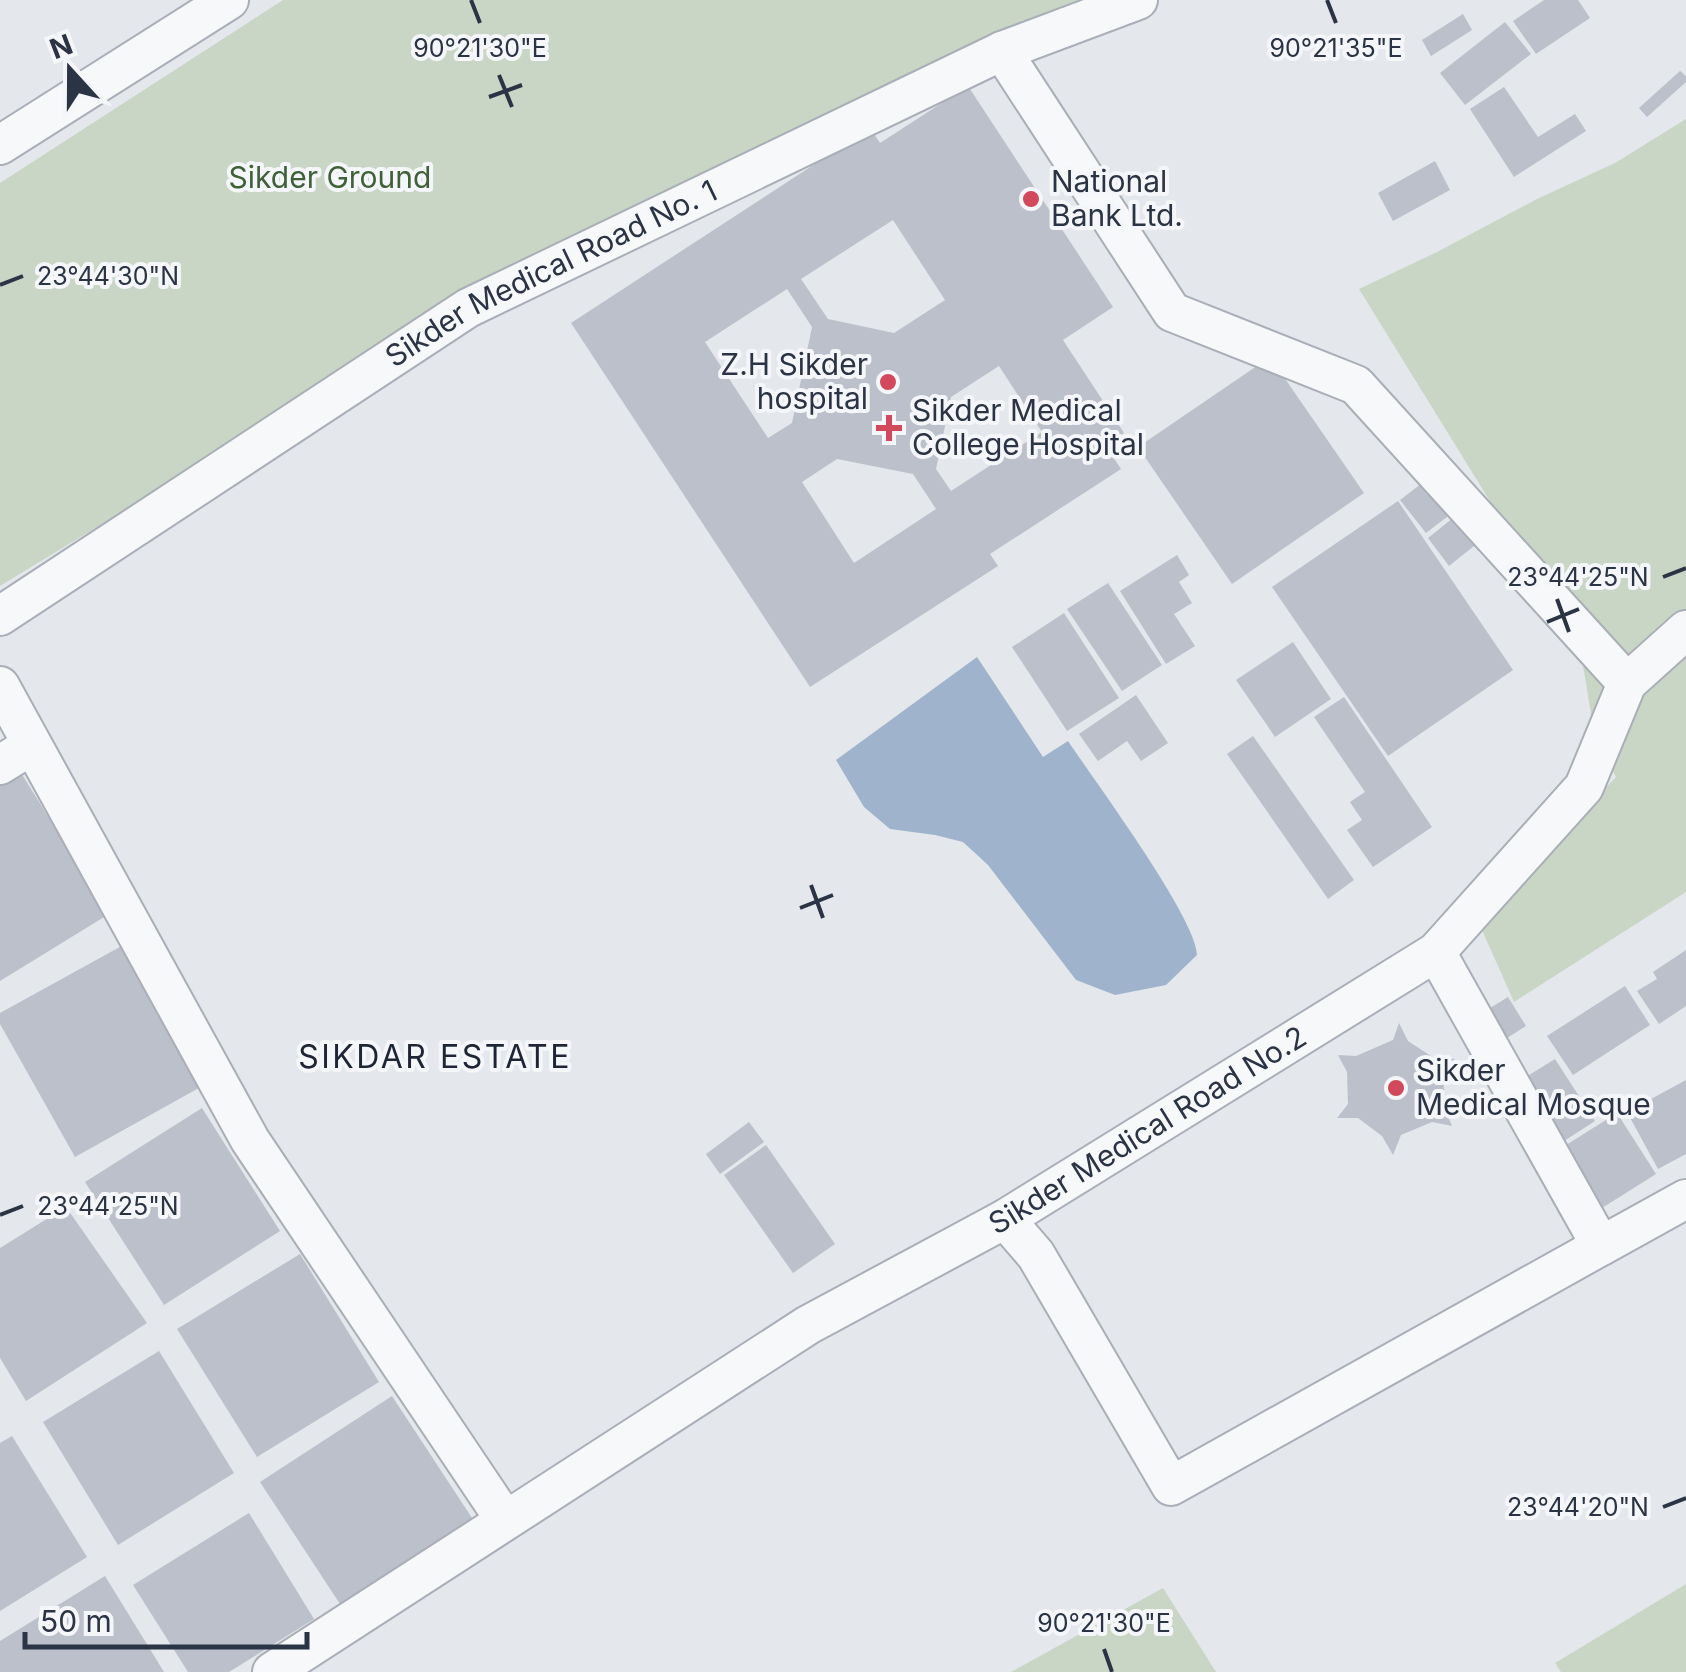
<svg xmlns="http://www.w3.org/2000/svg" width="1686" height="1672" viewBox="0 0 1686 1672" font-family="Inter,sans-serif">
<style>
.green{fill:#c9d6c5}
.water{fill:#9fb4cc}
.building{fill:#bbc0ca;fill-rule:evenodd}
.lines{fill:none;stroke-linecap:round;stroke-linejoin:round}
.street-casing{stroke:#a9aeb7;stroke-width:42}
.street{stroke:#f7f8fa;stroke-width:38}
.ticks{fill:none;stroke:#2b3445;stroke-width:4}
.poi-dot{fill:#d1495b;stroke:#f4f6f9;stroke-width:4}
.labels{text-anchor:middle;stroke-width:8;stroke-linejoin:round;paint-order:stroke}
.park-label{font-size:30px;fill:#3f6138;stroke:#f4f6f9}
.poi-label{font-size:30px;fill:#2b3445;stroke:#f4f6f9;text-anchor:start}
.street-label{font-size:30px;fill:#2b3445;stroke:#f4f6f9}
.neighbourhood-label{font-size:32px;letter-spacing:2.5px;fill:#1d2536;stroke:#f4f6f9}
.ticks-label{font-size:25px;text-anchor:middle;fill:#2b3445;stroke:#f4f6f9;stroke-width:8;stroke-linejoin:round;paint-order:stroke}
</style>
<rect width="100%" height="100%" fill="#e4e7ec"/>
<g class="green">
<path d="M283 0H1100L276 418 0 586V183Z"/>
<path d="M1686 119V892L1514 1002 1478 921 1616 777 1595 738 1580 647 1359 289 1437 252 1537 199 1615 163Z"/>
<path d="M1686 1584V1672H1561L1555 1663Z"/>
<path d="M1163 1588 1216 1672H1011Z"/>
</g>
<path class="water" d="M977 657 1043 757 1068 741C1094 780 1197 919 1197 955L1166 985 1115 995 1076 980 988 865 963 842 935 835 890 829 864 807 836 760Z"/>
<g class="building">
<path d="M1544 0H1578L1590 18 1536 54 1513 21Z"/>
<path d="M1463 14 1472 30 1431 56 1422 40Z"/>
<path d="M1505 22 1531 54 1465 105 1440 73Z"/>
<path d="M1680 71 1686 76V82L1647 117 1639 108Z"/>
<path d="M968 86 1113 307 1063 340 1124 433 1105 445 1121 469 990 554 998 566 810 687 571 323 870 128 880 143ZM893 220 945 300 894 333 828 319 801 279ZM787 289 812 327 792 423 768 438 705 342ZM999 366 1042 432 951 491 936 469 951 397ZM837 459 913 474 936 509 854 563 802 482Z"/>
<path d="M1504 87 1538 137 1575 114 1586 131 1514 177 1470 109Z"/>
<path d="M1435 161 1450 190 1393 221 1378 193Z"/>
<path d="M1270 357 1364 493 1232 584 1138 447Z"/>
<path d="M1434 474 1460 507 1426 533 1400 500Z"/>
<path d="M1398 501 1513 670 1388 756 1272 587Z"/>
<path d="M1463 510 1484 538 1449 566 1428 538Z"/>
<path d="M1177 555 1189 575 1179 582 1192 603 1174 614 1195 646 1166 664 1120 591Z"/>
<path d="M1108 583 1162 665 1122 691 1067 609Z"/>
<path d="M1064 613 1119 698 1067 731 1012 647Z"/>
<path d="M1293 642 1331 699 1275 737 1236 680Z"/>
<path d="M1136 695 1168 743 1141 761 1127 741 1098 761 1079 734Z"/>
<path d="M1344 697 1432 827 1373 867 1347 830 1362 820 1350 802 1365 792 1314 717Z"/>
<path d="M1253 736 1354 880 1328 899 1227 754Z"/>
<path d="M21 773 109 914 0 981V786Z"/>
<path d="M127 943 206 1084 75 1157 0 1024V1013Z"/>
<path d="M1686 950V1006L1659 1024 1637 991 1657 979 1653 972Z"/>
<path d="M1625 986 1650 1025 1573 1075 1547 1036Z"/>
<path d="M1508 997 1526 1026 1496 1045 1477 1016Z"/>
<path d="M1399 1023 1408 1041 1434 1058 1455 1059 1443 1072 1445 1109 1452 1126 1432 1122 1401 1135 1393 1155 1382 1136 1358 1118H1337L1348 1104 1347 1072 1338 1055 1356 1056 1393 1040Z"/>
<path d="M1555 1059 1595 1121 1561 1143 1521 1080Z"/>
<path d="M1686 1080V1154L1658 1169 1627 1112Z"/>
<path d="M202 1108 280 1231 164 1305 85 1182Z"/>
<path d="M1617 1113 1656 1174 1602 1208 1563 1147Z"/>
<path d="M749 1122 764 1142 720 1174 706 1154Z"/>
<path d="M766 1145 835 1244 793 1273 724 1175Z"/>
<path d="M66 1207 147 1323 26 1401 0 1358V1248Z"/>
<path d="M300 1254 379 1382 257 1457 177 1329Z"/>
<path d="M159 1351 234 1473 118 1545 43 1422Z"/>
<path d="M392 1396 474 1521 342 1607 260 1482Z"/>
<path d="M12 1436 87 1557 0 1611V1443Z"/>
<path d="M249 1513 314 1619 229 1672H188L133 1585Z"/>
<path d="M105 1576 164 1672H0V1641Z"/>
</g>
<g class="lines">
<defs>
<g id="street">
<path d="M1002 51 1172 312 1356 385 1627 683"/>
<path d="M0 145 229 0"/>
<path id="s1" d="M0 616 468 308 1002 51 1138 0"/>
<path d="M0 686 250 1140 505 1520"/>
<path d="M0 765 32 745"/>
<path d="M1005 1219 1036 1255 1171 1486 1601 1246 1436 952"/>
<path d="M1601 1246 1686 1199"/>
<path id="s2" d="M272 1672 808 1325 1005 1219 1436 952 1584 787 1627 683 1686 630"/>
</g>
</defs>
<use href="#street" class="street-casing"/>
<use href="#street" class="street"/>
</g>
<path class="ticks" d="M471 0 480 23M1327 0 1336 23M499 75 512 107M489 97 522 85M0 285 23 276M1663 577 1686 568M1557 599 1569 632M1547 622 1579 609M811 885 823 918M800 908 833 895M0 1215 23 1206M1663 1507 1686 1498M1104 1649 1112 1672"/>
<g class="poi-dot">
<circle cx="1031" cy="199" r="10"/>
<circle cx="888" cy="382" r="10"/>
<path d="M884 413h10v10h10v10h-10v10h-10v-10h-10v-10h10z"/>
<circle cx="1396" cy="1088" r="10"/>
</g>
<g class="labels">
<g class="park-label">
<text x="330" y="188">Sikder Ground</text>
</g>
<g class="poi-label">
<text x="1051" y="192">National<tspan x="1051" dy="34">Bank Ltd.</tspan></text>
<text x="868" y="375" text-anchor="end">Z.H Sikder<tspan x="868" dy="34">hospital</tspan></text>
<text x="912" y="421">Sikder Medical<tspan x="912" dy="34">College Hospital</tspan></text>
<text x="1416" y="1081">Sikder<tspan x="1416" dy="34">Medical Mosque</tspan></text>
</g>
<g class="street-label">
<text dy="10" stroke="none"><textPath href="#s1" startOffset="650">Sikder Medical Road No. 1</textPath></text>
<text dy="10" stroke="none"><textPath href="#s2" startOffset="1030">Sikder Medical Road No.2</textPath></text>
</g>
<g class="neighbourhood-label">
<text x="435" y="1068">SIKDAR ESTATE</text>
</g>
</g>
<g class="ticks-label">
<text x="480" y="57">90°21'30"E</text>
<text x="1336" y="57">90°21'35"E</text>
<text x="108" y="285">23°44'30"N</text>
<text x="1578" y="586">23°44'25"N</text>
<text x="108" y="1215">23°44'25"N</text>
<text x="1578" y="1516">23°44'20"N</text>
<text x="1104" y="1632">90°21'30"E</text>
</g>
<g transform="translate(70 70) rotate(339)" stroke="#f4f6f9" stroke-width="8" paint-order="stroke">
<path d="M0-8L18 38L0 25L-18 38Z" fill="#2b3445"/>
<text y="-15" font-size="28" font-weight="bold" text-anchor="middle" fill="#2b3445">N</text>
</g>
<path d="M25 1632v15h282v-15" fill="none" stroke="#2b3445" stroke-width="5"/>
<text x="40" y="1632" font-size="30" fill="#2b3445" stroke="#f4f6f9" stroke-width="8" paint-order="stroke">50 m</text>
</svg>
